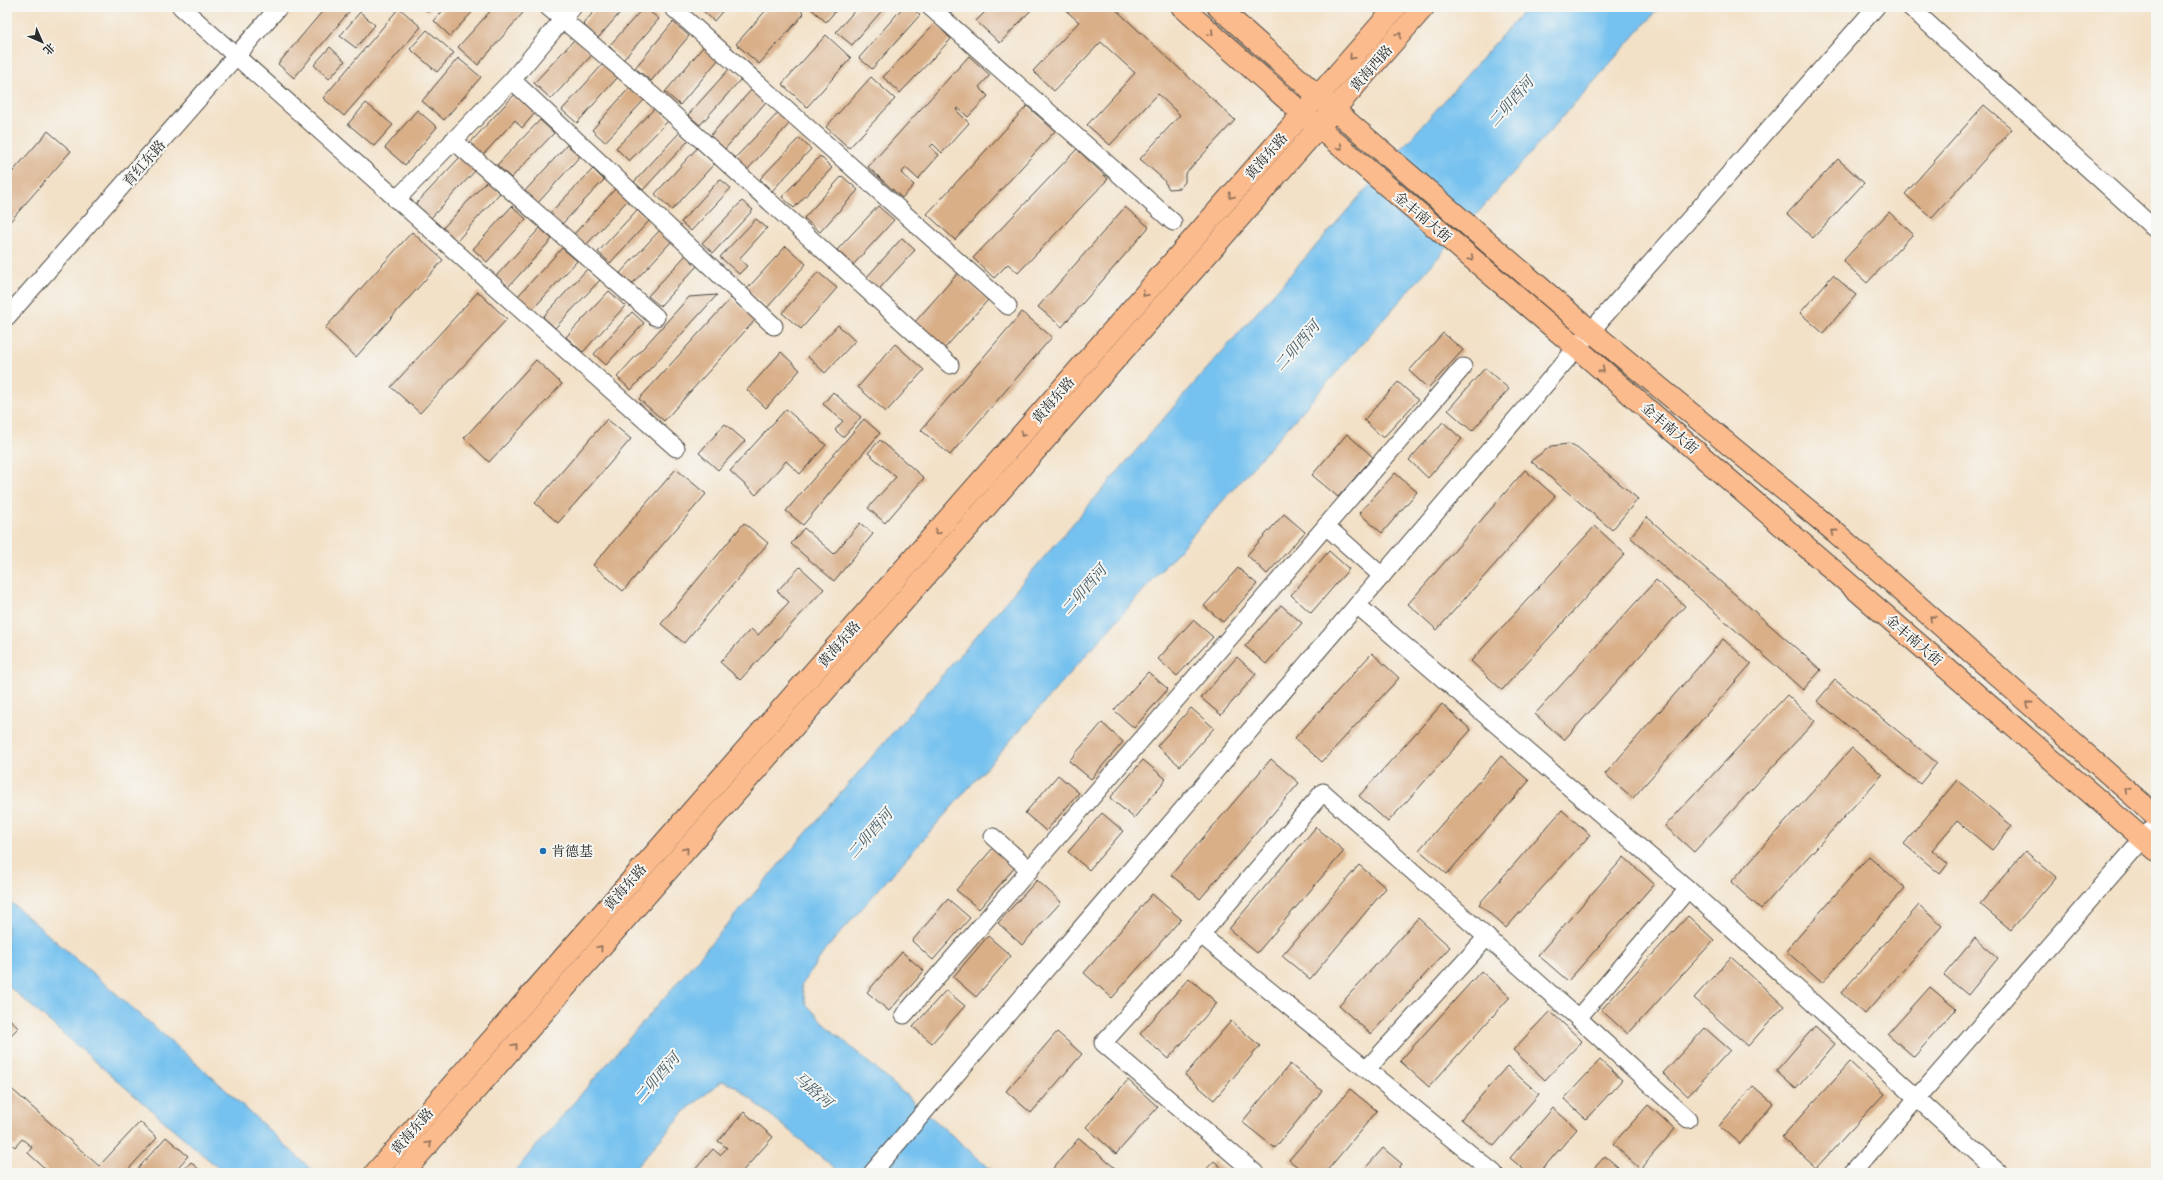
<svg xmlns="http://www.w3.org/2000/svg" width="2163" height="1180" viewBox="0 0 2163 1180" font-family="Vollkorn,'Noto Serif SC',serif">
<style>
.water{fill:#75c1ef;stroke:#50768d}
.building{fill:#d9af88}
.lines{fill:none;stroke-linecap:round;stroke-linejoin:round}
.minor-casing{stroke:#494642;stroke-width:19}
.major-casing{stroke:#494642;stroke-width:23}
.minor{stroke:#fff;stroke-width:17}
.major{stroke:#fbbb8d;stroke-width:21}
.oneway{stroke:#896c57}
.poi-dot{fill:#1f6fb2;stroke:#f6f6f2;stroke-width:1.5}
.labels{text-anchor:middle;stroke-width:4;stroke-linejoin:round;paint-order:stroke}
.street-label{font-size:14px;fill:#2b2b2b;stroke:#f6f6f2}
.poi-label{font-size:14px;fill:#2b2b2b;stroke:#f6f6f2;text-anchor:start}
.water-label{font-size:15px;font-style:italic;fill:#415866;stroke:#f6f6f2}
</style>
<rect width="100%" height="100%" fill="#f6f6f2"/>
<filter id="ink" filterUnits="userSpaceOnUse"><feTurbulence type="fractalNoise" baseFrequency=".025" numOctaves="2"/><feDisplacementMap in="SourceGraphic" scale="8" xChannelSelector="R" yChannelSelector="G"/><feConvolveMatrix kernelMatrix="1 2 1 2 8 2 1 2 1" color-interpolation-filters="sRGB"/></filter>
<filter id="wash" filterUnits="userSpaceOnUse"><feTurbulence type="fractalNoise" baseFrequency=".012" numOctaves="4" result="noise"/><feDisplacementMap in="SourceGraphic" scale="16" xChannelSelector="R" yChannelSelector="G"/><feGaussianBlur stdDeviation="0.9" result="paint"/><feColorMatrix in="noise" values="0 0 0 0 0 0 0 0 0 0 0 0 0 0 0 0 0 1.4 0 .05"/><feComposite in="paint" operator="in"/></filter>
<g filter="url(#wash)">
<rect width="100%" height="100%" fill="#f3e1c7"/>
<g class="water">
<path d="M1527 7H1660L826 949 801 985 806 1004 827 1026 995 1173H841L735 1086 722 1081 685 1111 631 1173H513L1183 396Z"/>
<path d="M7 899 211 1076 315 1173H224L7 985Z"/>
</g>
<g id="blocks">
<g class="building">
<path d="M326 7H353L294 78 278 64Z"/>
<path d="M422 7H432L428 12Z"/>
<path d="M446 7H477L450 36 434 21Z"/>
<path d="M494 7H528L478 65 458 47Z"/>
<path d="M598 7H625L598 38 583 24Z"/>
<path d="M644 7 659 19 623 60 609 46Z"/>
<path d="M699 7H726L714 21Z"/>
<path d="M769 7H797L804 14 759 64 736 44Z"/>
<path d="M809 7H839L826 22Z"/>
<path d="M858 7H885L852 45 836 32Z"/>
<path d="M903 7H911L920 15 872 69 859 58Z"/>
<path d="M990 7H1034L1000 43 976 21Z"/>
<path d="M1062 7H1113L1235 120 1185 174V182L1180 188 1169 189 1163 179 1140 159 1180 115 1158 94 1110 145 1087 125 1135 73 1101 42 1054 91 1033 71 1079 22Z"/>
<path d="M399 8 421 27 344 116 323 98Z"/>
<path d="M360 12 375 25 356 48 340 36Z"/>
<path d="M673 22 689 36 651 81 635 68Z"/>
<path d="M935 23 951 39 900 93 883 77Z"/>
<path d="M427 30 454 53 437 72 410 49Z"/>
<path d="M826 35 851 58 807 107 782 84Z"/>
<path d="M575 39 592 55 551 99 534 83Z"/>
<path d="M704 46 719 59 680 105 665 92Z"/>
<path d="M330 47 345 61 329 79 314 65Z"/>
<path d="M969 56 990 75 979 87 988 96 968 117 958 108 956 110 969 123 942 153 933 144 930 147 939 155 918 179 906 168 901 173 914 185 902 198 868 167Z"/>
<path d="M458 58 481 77 444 120 422 101Z"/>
<path d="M603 64 618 77 577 123 562 110Z"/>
<path d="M729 69 741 79 700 125 688 115Z"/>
<path d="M871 77 895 99 849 148 826 127Z"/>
<path d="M631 86 645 99 605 142 592 130Z"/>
<path d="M752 89 766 102 725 149 710 136Z"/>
<path d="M516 93 536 112 522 128 515 120 481 157 468 145Z"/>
<path d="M366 103 393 125 374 146 348 124Z"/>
<path d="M1984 105 2012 129 1932 218 1905 194Z"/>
<path d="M1027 106 1055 131 955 240 927 214Z"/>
<path d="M656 107 669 120 629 161 616 148Z"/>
<path d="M417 110 437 127 405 165 385 148Z"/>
<path d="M779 112 790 123 747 170 735 158Z"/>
<path d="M540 120 554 133 511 178 497 165Z"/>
<path d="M48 131 71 151 7 225V178Z"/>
<path d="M680 132 689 140 643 190 634 182Z"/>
<path d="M799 138 811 149 772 191 760 179Z"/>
<path d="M567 145 580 156 537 204 524 192Z"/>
<path d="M698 147 715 163 672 210 655 194Z"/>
<path d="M1077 149 1108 179 1018 273 1008 264 994 278 973 258Z"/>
<path d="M461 156 476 170 429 220 414 206Z"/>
<path d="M820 156 832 168 794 208 782 197Z"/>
<path d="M1838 159 1864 183 1813 238 1787 214Z"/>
<path d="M593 169 604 180 561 225 549 214Z"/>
<path d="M842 176 858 190 820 232 804 218Z"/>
<path d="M720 179 731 188 691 231 681 222Z"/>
<path d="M487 181 500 193 457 241 443 228Z"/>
<path d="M616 188 628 200 586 245 574 234Z"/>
<path d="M742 201 753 210 713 253 702 243Z"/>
<path d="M512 206 526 219 487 262 473 249Z"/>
<path d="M878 206 894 220 853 265 837 250Z"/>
<path d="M1125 207 1149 227 1062 327 1038 307Z"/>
<path d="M637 210 649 221 610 263 598 252Z"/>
<path d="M1889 212 1913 234 1867 283 1843 261Z"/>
<path d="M756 219 767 228 739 259 747 266 739 274 720 257Z"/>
<path d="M540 228 552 239 508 287 496 276Z"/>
<path d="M660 230 672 241 632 284 620 273Z"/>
<path d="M412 232 443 260 356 357 325 328Z"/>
<path d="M902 238 915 250 879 289 866 278Z"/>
<path d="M786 246 806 264 767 308 747 289Z"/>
<path d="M562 248 577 261 532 310 517 297Z"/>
<path d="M686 255 697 266 660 306 648 296Z"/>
<path d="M588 268 600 280 555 328 543 317Z"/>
<path d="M818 272 837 288 801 329 782 313Z"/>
<path d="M958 273 988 300 944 349 914 323Z"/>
<path d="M1833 275 1856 295 1823 333 1800 313Z"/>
<path d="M609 291 625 306 583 352 566 337Z"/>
<path d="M478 292 507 319 420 413 391 387Z"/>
<path d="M717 295 631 390 617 377 689 297Z"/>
<path d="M731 298 755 320 664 421 639 399Z"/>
<path d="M632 312 644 323 606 365 594 354Z"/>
<path d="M1022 312 1052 337 950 455 921 430Z"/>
<path d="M838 325 855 341 825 373 808 357Z"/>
<path d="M1443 333 1463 350 1428 388 1409 371Z"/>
<path d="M895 344 924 370 886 412 858 387Z"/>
<path d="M781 352 800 370 766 408 747 390Z"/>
<path d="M536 360 562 384 489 462 464 438Z"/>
<path d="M1485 368 1509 389 1472 431 1448 410Z"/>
<path d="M1398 382 1418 400 1383 438 1364 420Z"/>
<path d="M833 392 861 417 843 437 835 430 843 421 823 404Z"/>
<path d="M786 409 826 445 800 474 786 461 756 495 730 471Z"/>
<path d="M607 419 631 439 558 523 535 503Z"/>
<path d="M864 419 880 433 803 525 786 511Z"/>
<path d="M1443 422 1462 439 1428 478 1409 460Z"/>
<path d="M725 424 745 441 718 470 699 453Z"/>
<path d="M1347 434 1373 457 1338 497 1312 475Z"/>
<path d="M880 440 924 478 885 523 868 508 896 477 868 453Z"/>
<path d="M1569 444 1577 448 1638 499 1612 530 1531 461 1551 446Z"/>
<path d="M676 469 706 494 623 591 593 565Z"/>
<path d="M1525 470 1555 496 1437 630 1408 604Z"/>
<path d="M1395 473 1417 492 1382 533 1359 513Z"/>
<path d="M1284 514 1305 532 1267 574 1247 555Z"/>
<path d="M1647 517 1821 670 1803 690 1630 537Z"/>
<path d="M744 523 768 543 684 643 661 624Z"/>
<path d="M860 523 873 534 834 581 791 544 804 528 834 554Z"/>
<path d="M1595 526 1625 554 1502 690 1471 661Z"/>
<path d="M1329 551 1349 569 1311 613 1291 595Z"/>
<path d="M800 567 824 589 740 680 720 662 751 629 758 635 789 602 777 591Z"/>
<path d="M1238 568 1257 584 1223 622 1204 606Z"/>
<path d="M1656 580 1685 606 1564 740 1535 714Z"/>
<path d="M1281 605 1302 623 1266 664 1245 646Z"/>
<path d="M1193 620 1213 637 1177 676 1158 659Z"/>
<path d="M1723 639 1751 664 1633 798 1605 774Z"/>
<path d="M1372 653 1399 678 1322 762 1295 738Z"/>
<path d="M1237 657 1256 674 1221 715 1201 698Z"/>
<path d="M1148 672 1168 689 1134 728 1114 710Z"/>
<path d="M1835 680 1937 763 1920 784 1817 701Z"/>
<path d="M1787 695 1815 721 1694 852 1665 826Z"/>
<path d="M1442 704 1471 730 1388 822 1359 796Z"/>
<path d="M1191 708 1214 728 1180 766 1157 746Z"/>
<path d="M1102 723 1123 742 1091 779 1069 761Z"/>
<path d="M1852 748 1882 775 1761 909 1731 882Z"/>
<path d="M1501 756 1529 781 1447 874 1419 850Z"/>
<path d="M1271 759 1299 783 1200 899 1171 875Z"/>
<path d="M1143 760 1166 779 1134 818 1110 798Z"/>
<path d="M1058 775 1079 793 1046 831 1025 813Z"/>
<path d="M1957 780 2012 826 1992 850 1957 821 1932 850 1948 864 1940 874 1904 844Z"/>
<path d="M1562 810 1590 835 1506 928 1479 904Z"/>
<path d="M1102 813 1123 831 1089 870 1068 852Z"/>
<path d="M1316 827 1344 851 1257 953 1229 929Z"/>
<path d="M994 847 1016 866 979 909 956 890Z"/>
<path d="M2025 851 2056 877 2011 930 1980 904Z"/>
<path d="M1869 856 1905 888 1822 983 1786 951Z"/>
<path d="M1624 857 1654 884 1568 981 1538 955Z"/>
<path d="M1359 865 1386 888 1310 979 1282 956Z"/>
<path d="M1037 880 1061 902 1022 945 998 923Z"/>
<path d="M1152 894 1181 919 1112 998 1084 973Z"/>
<path d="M948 899 970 918 933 960 912 941Z"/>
<path d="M1919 905 1942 926 1865 1014 1841 993Z"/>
<path d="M1688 916 1714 940 1628 1034 1601 1010Z"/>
<path d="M1418 918 1450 947 1371 1034 1339 1006Z"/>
<path d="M988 936 1011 956 976 997 953 977Z"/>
<path d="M1975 938 1998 958 1968 995 1944 975Z"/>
<path d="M902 952 924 971 889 1011 867 992Z"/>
<path d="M1731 957 1784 1006 1748 1046 1694 998Z"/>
<path d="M1481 971 1510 997 1429 1087 1400 1061Z"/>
<path d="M1189 978 1217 1003 1168 1059 1140 1034Z"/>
<path d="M1930 987 1956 1009 1914 1057 1888 1034Z"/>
<path d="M946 990 965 1006 932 1043 913 1027Z"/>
<path d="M1550 1011 1582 1041 1545 1080 1513 1050Z"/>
<path d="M7 1016 18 1028 7 1039Z"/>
<path d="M1231 1021 1260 1046 1214 1100 1185 1075Z"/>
<path d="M1815 1026 1835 1044 1796 1089 1776 1071Z"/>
<path d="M1705 1028 1730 1050 1688 1096 1663 1073Z"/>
<path d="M1057 1032 1082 1054 1031 1113 1006 1091Z"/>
<path d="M1600 1060 1622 1080 1586 1119 1564 1099Z"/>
<path d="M1850 1062 1884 1094 1816 1168 1782 1137Z"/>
<path d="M1290 1064 1322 1091 1275 1148 1242 1122Z"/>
<path d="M1507 1066 1539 1094 1494 1146 1461 1119Z"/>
<path d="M1128 1080 1158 1107 1116 1154 1086 1127Z"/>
<path d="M7 1085 99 1166 140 1122 157 1138 125 1173H50L28 1153 32 1147 22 1139 15 1147 7 1140Z"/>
<path d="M1753 1086 1773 1103 1740 1144 1719 1126Z"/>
<path d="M1350 1089 1377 1111 1325 1173H1305L1289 1160Z"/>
<path d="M1648 1105 1675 1129 1640 1169 1613 1144Z"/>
<path d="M1553 1108 1577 1129 1539 1173H1528L1510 1158Z"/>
<path d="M744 1112 773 1137 741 1173H692L713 1149 720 1155 727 1148 718 1141Z"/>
<path d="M166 1137 188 1156 173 1173H134Z"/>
<path d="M1079 1138 1121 1173H1049Z"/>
<path d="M1383 1148 1402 1164 1395 1173H1361Z"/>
<path d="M1605 1156 1625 1173H1590Z"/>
<path d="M1214 1161 1227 1173H1203Z"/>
<path d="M191 1162 203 1173H181Z"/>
</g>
</g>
</g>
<g filter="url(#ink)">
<use href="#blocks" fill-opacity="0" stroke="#494642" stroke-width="1"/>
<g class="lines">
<defs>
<g id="minor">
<path d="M181 7 676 448"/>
<path d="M548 7 653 96 950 365"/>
<path d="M672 7 1008 306"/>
<path d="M930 7 1173 222"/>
<path d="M1910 7 2156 230"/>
<path d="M512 80 774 326"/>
<path d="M453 140 656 317"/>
<path d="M396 200 512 80 573 7"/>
<path d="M7 317 279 7"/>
<path d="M1326 526 1382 576"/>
<path d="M1357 605 1688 889 1999 1173"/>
<path d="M993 837 1030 870"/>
<path d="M1201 935 1494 1173"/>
<path d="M904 1015 1463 367"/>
<path d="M1578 1018 1688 889"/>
<path d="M1367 1069 1487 937"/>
<path d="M872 1173 1591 331 1876 7"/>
<path d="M1255 1173 1103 1043 1201 935 1323 792 1578 1018 1688 1119"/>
<path d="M1852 1173 2156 824"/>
</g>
<g id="major">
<path d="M1182 7 1319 128 1577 348 2156 850"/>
<path d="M1218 7 1318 96 1591 331 1835 532 2156 816"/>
<path d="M375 1173 1396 7"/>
<path d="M403 1173 1424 7"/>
</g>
</defs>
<use href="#minor" class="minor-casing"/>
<use href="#major" class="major-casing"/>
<use href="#minor" class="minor"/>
<use href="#major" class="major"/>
</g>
<defs><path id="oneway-chevron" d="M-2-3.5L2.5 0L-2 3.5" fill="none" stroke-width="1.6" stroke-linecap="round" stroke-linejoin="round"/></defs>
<g class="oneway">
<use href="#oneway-chevron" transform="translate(1211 33) rotate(42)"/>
<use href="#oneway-chevron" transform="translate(1399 35) rotate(-49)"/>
<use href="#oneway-chevron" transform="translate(1352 57) rotate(131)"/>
<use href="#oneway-chevron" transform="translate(1340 147) rotate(40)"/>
<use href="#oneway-chevron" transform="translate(1231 196) rotate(131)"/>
<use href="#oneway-chevron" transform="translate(1471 258) rotate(40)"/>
<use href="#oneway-chevron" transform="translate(1145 294) rotate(131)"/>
<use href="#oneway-chevron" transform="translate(1602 370) rotate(41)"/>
<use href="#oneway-chevron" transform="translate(1023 434) rotate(131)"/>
<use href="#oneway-chevron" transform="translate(937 532) rotate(131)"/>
<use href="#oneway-chevron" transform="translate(1834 532) rotate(-140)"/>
<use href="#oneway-chevron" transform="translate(1932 618) rotate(-139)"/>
<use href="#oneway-chevron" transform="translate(2029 704) rotate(-139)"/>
<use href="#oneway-chevron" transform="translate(2127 790) rotate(-139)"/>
<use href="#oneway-chevron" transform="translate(686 850) rotate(-49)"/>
<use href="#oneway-chevron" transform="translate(600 948) rotate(-49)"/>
<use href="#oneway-chevron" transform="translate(515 1046) rotate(-49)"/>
<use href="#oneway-chevron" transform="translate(429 1144) rotate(-49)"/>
</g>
</g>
<circle class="poi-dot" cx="543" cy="851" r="4"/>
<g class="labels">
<g class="street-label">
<text transform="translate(1371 68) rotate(-49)" y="5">黄海西路</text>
<text transform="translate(1266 156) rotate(-49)" y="5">黄海东路</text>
<text transform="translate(144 163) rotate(-49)" y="5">育红东路</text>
<text transform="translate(1423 217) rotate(40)" y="5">金丰南大街</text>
<text transform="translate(1053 400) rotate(-49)" y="5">黄海东路</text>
<text transform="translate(1670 428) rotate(41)" y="5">金丰南大街</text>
<text transform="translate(1914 640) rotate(41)" y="5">金丰南大街</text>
<text transform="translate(839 644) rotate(-49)" y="5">黄海东路</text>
<text transform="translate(625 887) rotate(-49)" y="5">黄海东路</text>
<text transform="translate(412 1131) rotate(-49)" y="5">黄海东路</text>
</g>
<g class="poi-label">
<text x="551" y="856">肯德基</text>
</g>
<g class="water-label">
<text transform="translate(1511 102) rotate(-49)" y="5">二卯酉河</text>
<text transform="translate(1297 346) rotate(-49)" y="5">二卯酉河</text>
<text transform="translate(1084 590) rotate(-49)" y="5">二卯酉河</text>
<text transform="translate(870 834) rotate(-49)" y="5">二卯酉河</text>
<text transform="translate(657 1078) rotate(-49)" y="5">二卯酉河</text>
<text transform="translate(813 1090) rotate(41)" y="5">马路河</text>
</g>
</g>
<rect width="2163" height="1180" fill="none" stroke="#f6f6f2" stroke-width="24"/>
<g transform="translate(42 42) rotate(135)" stroke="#f6f6f2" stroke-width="3" paint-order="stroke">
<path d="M0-3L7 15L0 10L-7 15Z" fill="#2b2b2b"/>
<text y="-6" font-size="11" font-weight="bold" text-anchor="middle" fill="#2b2b2b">北</text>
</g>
</svg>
